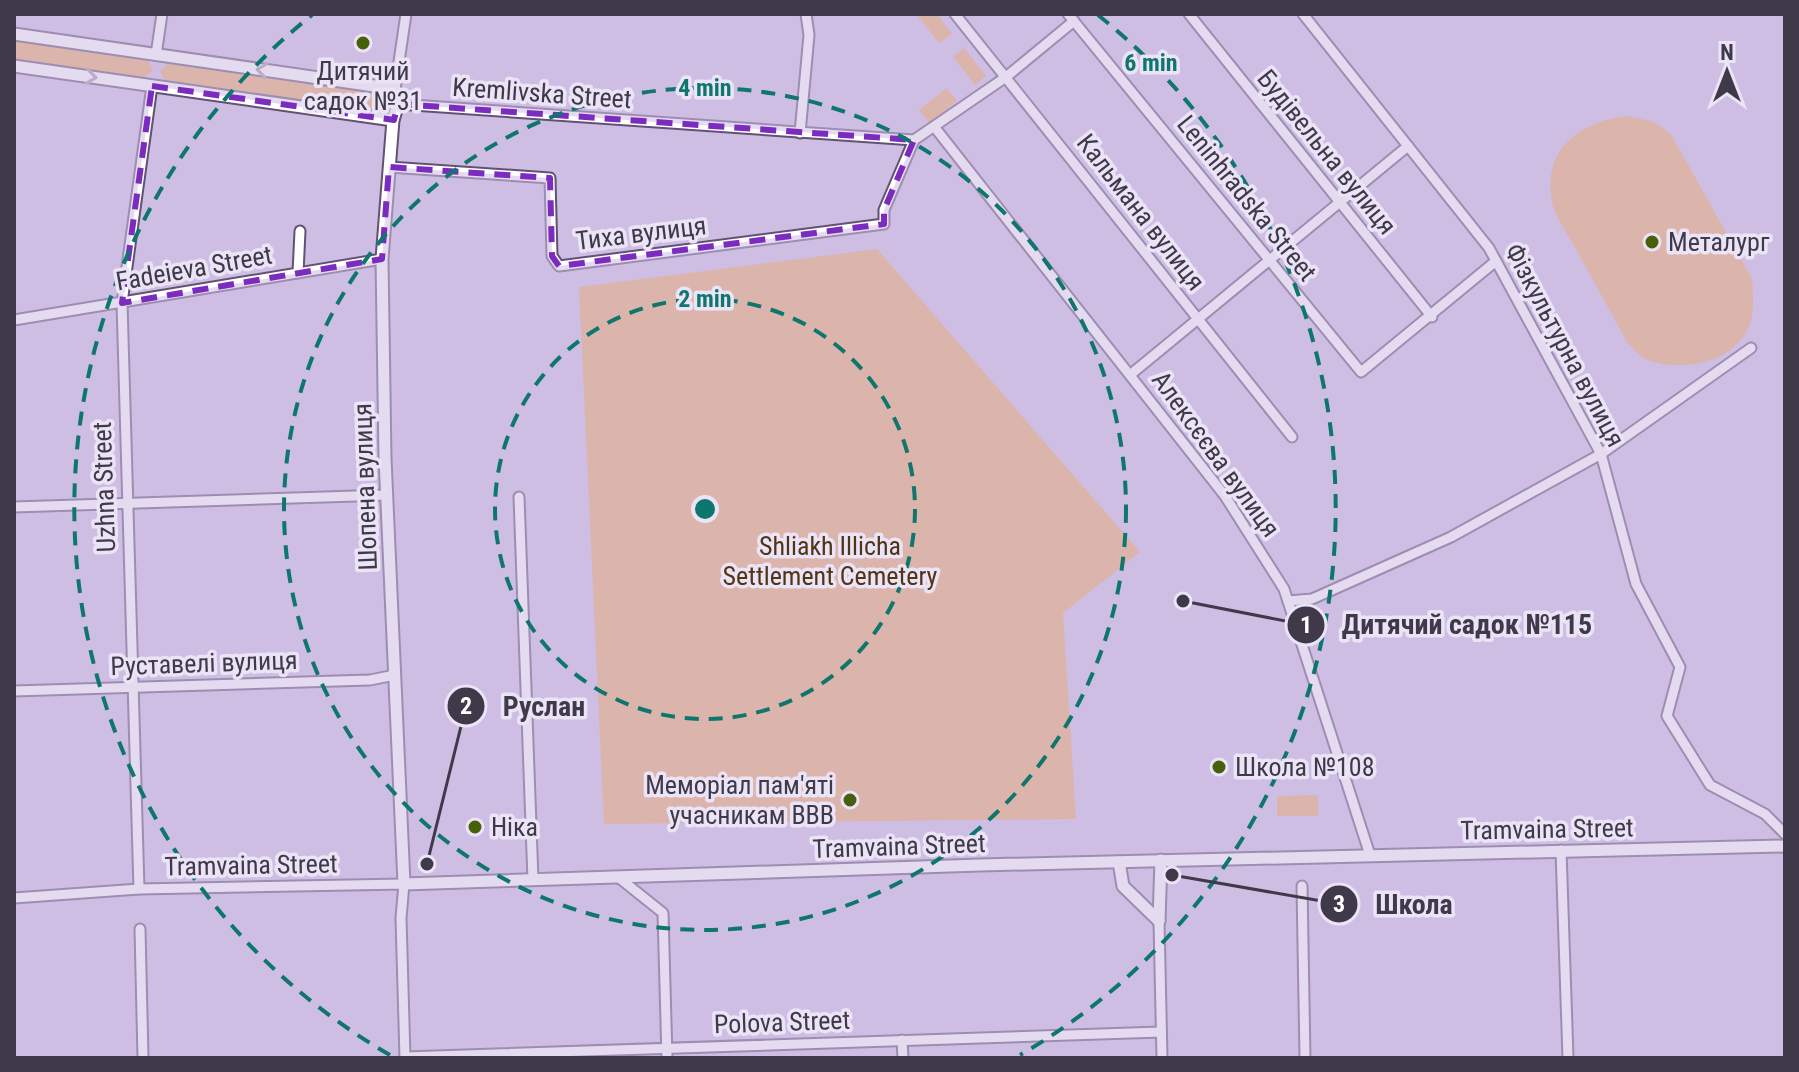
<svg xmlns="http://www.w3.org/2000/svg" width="1799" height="1072" viewBox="0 0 1799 1072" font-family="'Roboto Condensed',sans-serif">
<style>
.green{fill:#e8a868}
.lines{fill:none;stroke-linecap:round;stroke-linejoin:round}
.minor-casing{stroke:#615273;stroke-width:13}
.tertiary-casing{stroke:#615273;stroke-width:15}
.minor{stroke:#fff;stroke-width:9}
.tertiary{stroke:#fff;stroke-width:11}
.oneway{stroke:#a09ca4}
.marked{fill:none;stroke:#7b2cbf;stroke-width:6;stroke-dasharray:16 10;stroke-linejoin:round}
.ring{fill:none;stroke:#0f766e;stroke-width:4;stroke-dasharray:14 10}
.poi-dot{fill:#485f0b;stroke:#ebe3f6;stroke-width:3}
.labels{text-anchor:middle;stroke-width:7;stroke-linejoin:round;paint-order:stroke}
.poi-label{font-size:26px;fill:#403949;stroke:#ebe3f6;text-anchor:start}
.street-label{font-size:26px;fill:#403949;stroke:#ebe3f6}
.park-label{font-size:26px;fill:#513414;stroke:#ebe3f6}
.centre{fill:#0f766e;stroke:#ebe3f6;stroke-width:4}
.ring-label{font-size:24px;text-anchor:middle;font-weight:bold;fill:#0f766e;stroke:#ebe3f6;stroke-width:7;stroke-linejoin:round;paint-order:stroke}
.leader{fill:none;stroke:#403949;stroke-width:3}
.callout-dot{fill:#403949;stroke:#ebe3f6;stroke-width:3}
.mark-label{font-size:24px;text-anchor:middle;font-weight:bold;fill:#fff}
.callout-label{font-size:28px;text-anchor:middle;font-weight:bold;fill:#403949;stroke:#ebe3f6;stroke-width:7;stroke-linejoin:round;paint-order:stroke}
</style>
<rect width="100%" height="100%" fill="#cfbee4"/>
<g class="green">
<path d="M937 14 952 34 939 43 917 15Z"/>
<path d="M14 39 148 59 153 71 143 78 14 59Z"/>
<path d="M964 48 986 76 975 85 953 57Z"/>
<path d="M169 63 384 94 390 106 382 112 165 81 160 71Z"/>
<path d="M947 88 957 101 929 123 919 110Z"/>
<path d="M1626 116 1652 121 1671 134 1752 279C1753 295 1755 314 1748 329 1731 364 1681 372 1647 360 1640 357 1634 349 1628 344 1610 311 1592 278 1574 246 1567 232 1554 216 1552 201 1542 150 1579 122 1626 116Z"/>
<path d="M877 249 1140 552 1063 613 1076 819 604 824 579 287Z"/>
<path d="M1318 795V816H1277V796Z"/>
</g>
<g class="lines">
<defs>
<g id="minor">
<path d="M955 14 1292 437"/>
<path d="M1068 14 1361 372 1496 261"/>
<path d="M1189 14 1432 317"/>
<path d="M1303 14 1489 248 1601 454 1636 584 1680 667 1667 716 1710 785 1765 814 1785 834"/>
<path d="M156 55 162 14"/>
<path d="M395 89 406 14"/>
<path d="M398 104 914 140 1006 77 1074 21"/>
<path d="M936 129 1225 496 1284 589 1370 855"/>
<path d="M800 133 809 35 806 14"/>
<path d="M389 167 550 178 552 256 559 266 884 224V210L914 140"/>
<path d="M298 273 300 231"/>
<path d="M14 320 382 259"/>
<path d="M1130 375 1408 146"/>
<path d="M519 497 533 880"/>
<path d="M14 507 387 495"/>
<path d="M1288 601 1312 599 1451 537 1601 454 1751 348"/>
<path d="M14 691 370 680 395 675"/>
<path d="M1561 850 1568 1058"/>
<path d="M618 877 663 913 667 1058"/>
<path d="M1302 886 1305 1058"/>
<path d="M139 889 122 303 152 86"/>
<path d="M14 898 139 889 404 884 401 918 405 1058"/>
<path d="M1159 921 1162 1058"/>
<path d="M140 929 143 1058"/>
<path d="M902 1040 903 1058"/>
<path d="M405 1057 1161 1032"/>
</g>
<g id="tertiary">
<path d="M14 34 395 89 398 104 393 120 382 259 385 458 404 884 980 865 1785 846"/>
<path d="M14 66 393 120"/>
<path d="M1119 862 1123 886 1159 921"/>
<path d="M1159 921 1161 860"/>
</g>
</defs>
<use href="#minor" class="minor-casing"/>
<use href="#tertiary" class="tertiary-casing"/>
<use href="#minor" class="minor"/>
<use href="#tertiary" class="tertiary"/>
</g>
<defs><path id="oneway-chevron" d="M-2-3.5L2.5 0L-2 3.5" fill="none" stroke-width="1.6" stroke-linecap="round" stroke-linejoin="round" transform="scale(2)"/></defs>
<g class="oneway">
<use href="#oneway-chevron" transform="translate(262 70) rotate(-172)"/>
<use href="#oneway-chevron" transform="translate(91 77) rotate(8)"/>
</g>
<path d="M0 0H1799V1072H0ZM152 86 394 120 398 104 914 140 884 210V224L559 266 552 256 550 178 389 167 382 259 122 303Z" fill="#cfbee4" fill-opacity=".55" fill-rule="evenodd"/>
<path class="marked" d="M152 86 394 120 398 104 914 140 884 210V224L559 266 552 256 550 178 389 167 382 259 122 303Z"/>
<g class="ring">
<circle cx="705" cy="509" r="210"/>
<circle cx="705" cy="509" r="421"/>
<path d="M390 1055A631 631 0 0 1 312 15M1098 15A631 631 0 0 1 1020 1055"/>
</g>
<g class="poi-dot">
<circle cx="363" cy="43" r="8"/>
<circle cx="1652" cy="242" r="8"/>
<circle cx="1219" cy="767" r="8"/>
<circle cx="850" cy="800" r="8"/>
<circle cx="475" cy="827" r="8"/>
</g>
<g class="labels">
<g class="poi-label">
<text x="363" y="80" text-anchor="middle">Дитячий<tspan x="363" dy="30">садок №31</tspan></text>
<text x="1668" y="251">Металург</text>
<text x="1235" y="776">Школа №108</text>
<text x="834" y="794" text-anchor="end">Меморіал пам'яті<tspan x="834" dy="30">учасникам ВВВ</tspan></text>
<text x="491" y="836">Ніка</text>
</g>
<g class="street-label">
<text transform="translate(542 93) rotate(4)" y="9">Kremlivska Street</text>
<text transform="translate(1327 152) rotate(51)" y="9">Будівельна вулиця</text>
<text transform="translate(1247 198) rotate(51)" y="9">Leninhradska Street</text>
<text transform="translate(1141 212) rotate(52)" y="9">Кальмана вулиця</text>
<text transform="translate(641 233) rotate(-7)" y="9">Тиха вулиця</text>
<text transform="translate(194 268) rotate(-10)" y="9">Fadeieva Street</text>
<text transform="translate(1565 345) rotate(62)" y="9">Фiзкультурна вулиця</text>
<text transform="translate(1216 454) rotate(54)" y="9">Алексєєва вулиця</text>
<text transform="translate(104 487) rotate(-92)" y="9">Uzhna Street</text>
<text transform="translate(365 487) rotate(-92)" y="9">Шопена вулиця</text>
<text transform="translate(204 663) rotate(-2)" y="9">Руставелі вулиця</text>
<text transform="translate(1547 829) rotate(-1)" y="9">Tramvaina Street</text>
<text transform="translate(899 846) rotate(-2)" y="9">Tramvaina Street</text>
<text transform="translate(251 865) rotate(-1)" y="9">Tramvaina Street</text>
<text transform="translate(782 1022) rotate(-2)" y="9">Polova Street</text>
</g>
<g class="park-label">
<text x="830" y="555">Shliakh Illicha<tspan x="830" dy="30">Settlement Cemetery</tspan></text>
</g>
</g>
<circle cx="705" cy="509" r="12" class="centre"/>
<g class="ring-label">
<text x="1151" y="71">6 min</text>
<text x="705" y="96">4 min</text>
<text x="705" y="307">2 min</text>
</g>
<path class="leader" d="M1183 601L1306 625M427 864L466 706M1172 875L1339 904"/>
<g class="callout-dot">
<circle cx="1183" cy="601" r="8"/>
<circle cx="427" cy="864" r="8"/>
<circle cx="1172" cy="875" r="8"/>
<circle cx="1306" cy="625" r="20"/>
<circle cx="466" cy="706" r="20"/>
<circle cx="1339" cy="904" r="20"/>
</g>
<g class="mark-label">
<text x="1306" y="633">1</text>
<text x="466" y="714">2</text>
<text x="1339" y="912">3</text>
</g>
<g class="callout-label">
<text x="1467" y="634">Дитячий садок №115</text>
<text x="544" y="716">Руслан</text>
<text x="1414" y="914">Школа</text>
</g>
<rect width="1799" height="1072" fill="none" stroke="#403949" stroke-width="32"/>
<g transform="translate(1727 72)" stroke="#ebe3f6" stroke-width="6" paint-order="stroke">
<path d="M0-6L14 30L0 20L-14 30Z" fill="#403949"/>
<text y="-12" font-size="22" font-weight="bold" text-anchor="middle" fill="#403949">N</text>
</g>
</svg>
